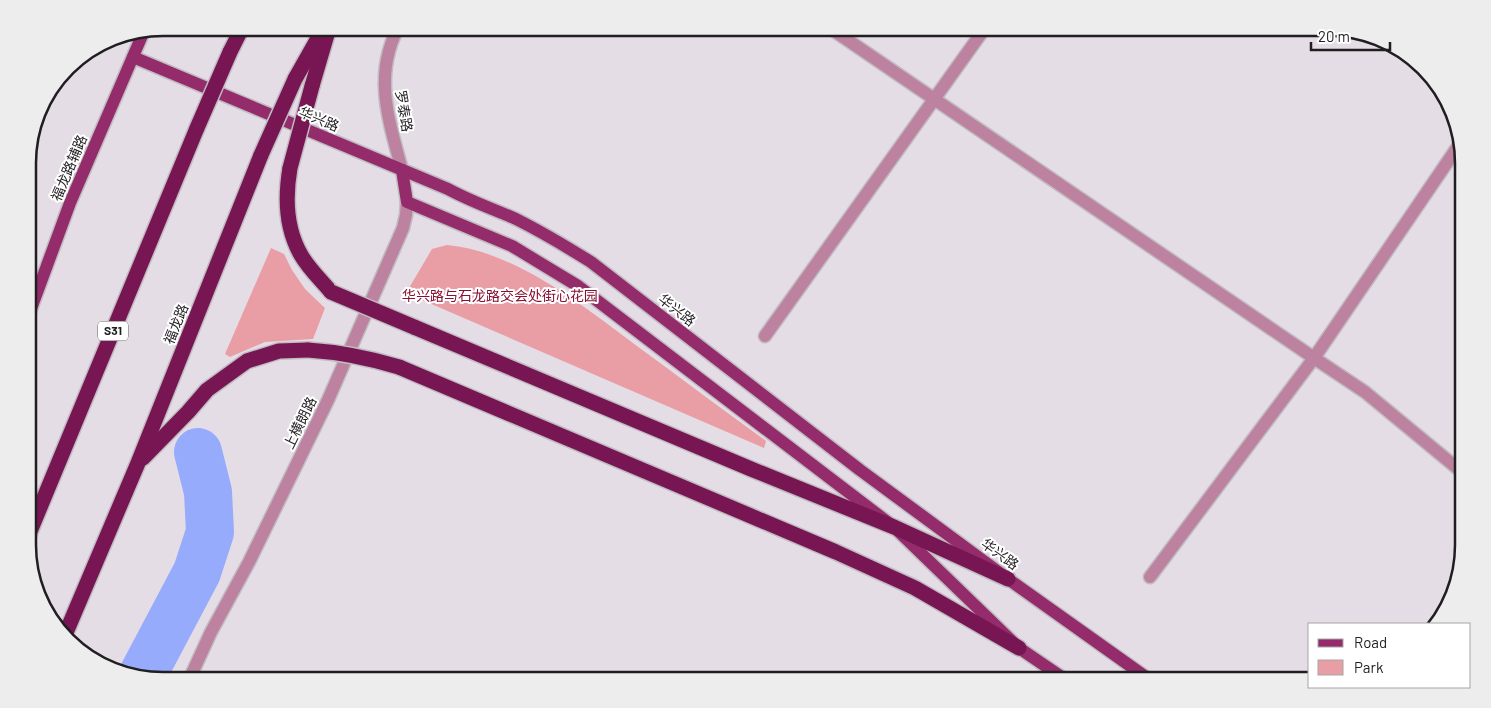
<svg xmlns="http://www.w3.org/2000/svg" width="1491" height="708" viewBox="0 0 1491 708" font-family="Barlow,'Noto Sans SC',sans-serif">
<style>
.green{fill:#e99ea6}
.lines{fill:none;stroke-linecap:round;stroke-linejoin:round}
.river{stroke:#97abfd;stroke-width:48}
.minor-casing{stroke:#c1bbc2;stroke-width:15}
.major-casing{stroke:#c1bbc2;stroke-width:15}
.highway-casing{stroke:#c1bbc2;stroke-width:18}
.minor{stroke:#bd82a0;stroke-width:12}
.major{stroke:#942b6a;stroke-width:12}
.highway{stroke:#781654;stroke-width:15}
.highway-bridge-casing{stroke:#c1bbc2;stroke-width:18;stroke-linecap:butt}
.highway-bridge{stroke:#781654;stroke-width:15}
.labels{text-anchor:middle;stroke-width:4;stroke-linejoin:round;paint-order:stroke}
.shield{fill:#fff;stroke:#646264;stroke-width:1}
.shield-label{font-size:12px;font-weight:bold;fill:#211e21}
.street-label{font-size:14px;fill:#211e21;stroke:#fff}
.park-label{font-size:14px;fill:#871032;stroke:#fff}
.rim{fill:none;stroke:#211e21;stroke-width:2.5}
</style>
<rect width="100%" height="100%" fill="#e4dde5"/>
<g class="green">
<path d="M447 245C516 251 587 309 641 349 683 380 725 411 766 441L764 448 406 293 432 249Z"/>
<path d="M271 248 284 254 292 270 305 289 325 308 313 339 265 342 230 357 225 354Z"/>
</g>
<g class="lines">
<path class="river" d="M142 676 197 572 210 532 208 492 198 452"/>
<defs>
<g id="minor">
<path d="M398 28C373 76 389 121 402 170"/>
<path d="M830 28 1314 358 1365 392 1463 473"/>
<path d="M765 336 985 28"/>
<path d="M1150 577 1314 358 1461 142"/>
<path d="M189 680 211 632 249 562 328 400 403 228 406 215 407 202"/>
</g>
<g id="major">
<path d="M133 57 448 189C470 201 493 209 516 219 542 232 567 247 591 262L860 470 1008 579 1150 680"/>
<path d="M402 170 407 202 512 246 578 286 894 527 1019 648 1066 680"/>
<path d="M28 317 70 203 144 31"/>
</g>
<g id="highway">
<path d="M230 52 242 28"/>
<path d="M295 79 321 33"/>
<path d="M312 86 329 28"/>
<path d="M290 168C285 197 286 229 301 255 309 269 321 280 331 292"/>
<path d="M414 327 751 469 894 527 1008 579"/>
<path d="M399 367 836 552 915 588 1019 648"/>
<path d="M143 458 188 412 207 390 247 361 279 351 308 350"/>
<path d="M29 534 197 128"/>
<path d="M65 635 138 463 261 155"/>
</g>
</defs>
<use href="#minor" class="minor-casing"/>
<use href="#major" class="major-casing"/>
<use href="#highway" class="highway-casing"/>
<use href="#minor" class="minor"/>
<use href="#major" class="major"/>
<use href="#highway" class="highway"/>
<defs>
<g id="highway-bridge">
<path d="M197 128 230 52"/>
<path d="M261 155 295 79"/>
<path d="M290 168 312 86"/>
<path d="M331 292 414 327"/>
<path d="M308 350C339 352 369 358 399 367"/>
</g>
</defs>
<use href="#highway-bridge" class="highway-bridge-casing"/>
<use href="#highway-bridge" class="highway-bridge"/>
</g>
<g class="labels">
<rect class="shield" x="98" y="321.5" width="30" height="19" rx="4"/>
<g class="shield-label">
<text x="113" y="335">S31</text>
</g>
<g class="street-label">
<text transform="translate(404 111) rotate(80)" y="5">罗泰路</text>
<text transform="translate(319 119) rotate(23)" y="5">华兴路</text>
<text transform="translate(69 168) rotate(-67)" y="5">福龙路辅路</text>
<text transform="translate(677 310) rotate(38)" y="5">华兴路</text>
<text transform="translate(176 324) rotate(-68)" y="5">福龙路</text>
<text transform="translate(300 423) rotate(-64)" y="5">上横朗路</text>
<text transform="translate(1000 554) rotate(36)" y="5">华兴路</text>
</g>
<g class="park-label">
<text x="500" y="301">华兴路与石龙路交会处街心花园</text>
</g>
</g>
<path d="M0 0H1491V708H0ZM163 36H1328A127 127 0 0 1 1455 163V545A127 127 0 0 1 1328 672H163A127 127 0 0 1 36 545V163A127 127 0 0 1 163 36Z" fill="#ededed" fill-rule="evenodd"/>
<path class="rim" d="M163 36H1328A127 127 0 0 1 1455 163V545A127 127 0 0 1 1328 672H163A127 127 0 0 1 36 545V163A127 127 0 0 1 163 36Z"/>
<rect x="1308" y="623" width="162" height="65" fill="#ffffff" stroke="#a6a5a6"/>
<rect x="1318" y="639" width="25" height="8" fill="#942b6a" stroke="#a6a5a6"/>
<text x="1354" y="648" font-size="15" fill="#211e21">Road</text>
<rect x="1318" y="660" width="25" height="15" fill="#e99ea6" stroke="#a6a5a6"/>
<text x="1354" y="673" font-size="15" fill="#211e21">Park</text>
<path d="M1311 42v8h79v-8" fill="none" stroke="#211e21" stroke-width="2.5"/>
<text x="1318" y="42" font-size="15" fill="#211e21" stroke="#ffffff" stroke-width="4" paint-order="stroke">20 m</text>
</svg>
